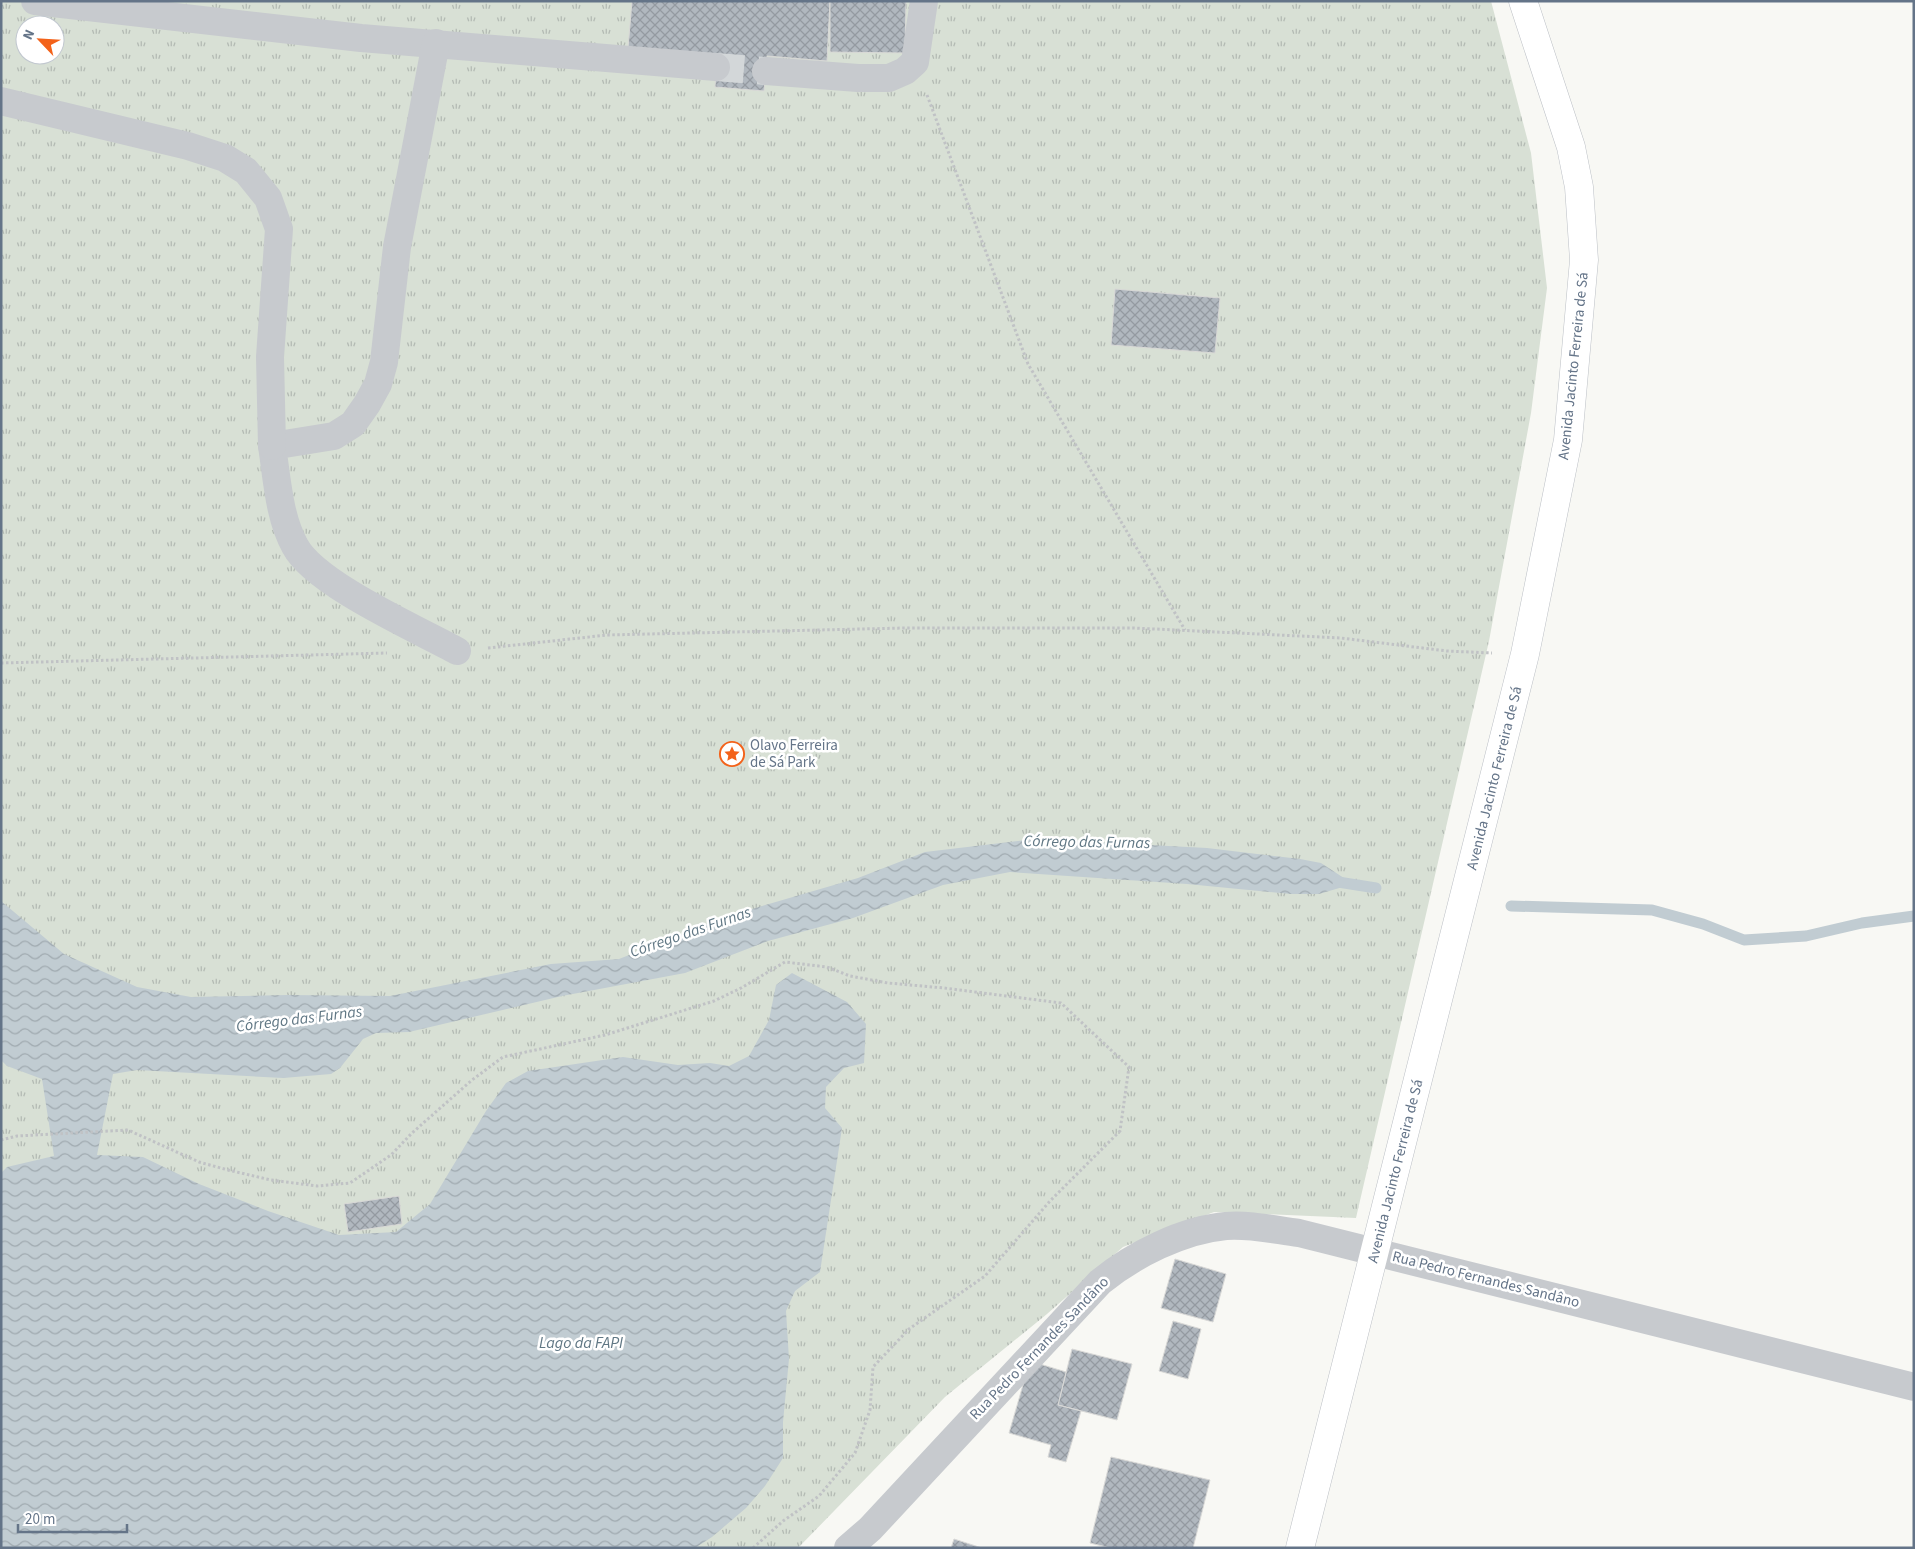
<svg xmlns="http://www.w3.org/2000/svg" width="1915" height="1549" viewBox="0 0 1915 1549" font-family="'Source Sans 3',sans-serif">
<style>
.grass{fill:url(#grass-tufts);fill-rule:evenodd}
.water{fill:url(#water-waves)}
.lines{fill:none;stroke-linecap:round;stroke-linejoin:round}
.stream{stroke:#c1ccd2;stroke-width:11}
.building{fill:url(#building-cross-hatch);stroke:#d9d9d7}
.minor-tunnel{stroke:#d3d7d9;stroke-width:28;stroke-dasharray:28 14;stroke-linecap:butt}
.secondary-casing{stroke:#bbbfc5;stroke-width:29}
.path{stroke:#c0c2c5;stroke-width:3;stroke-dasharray:2.5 2.5;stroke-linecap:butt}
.minor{stroke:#c7cace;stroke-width:28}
.secondary{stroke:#fff;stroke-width:28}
.labels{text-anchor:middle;stroke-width:5;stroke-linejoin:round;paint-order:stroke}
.street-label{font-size:15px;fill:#647488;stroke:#fff}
.poi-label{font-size:15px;fill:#647488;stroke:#fff;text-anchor:start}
.water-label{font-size:16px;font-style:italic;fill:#607784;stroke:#fff}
</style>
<defs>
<pattern id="grass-tufts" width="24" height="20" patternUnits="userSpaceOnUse" patternTransform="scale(1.25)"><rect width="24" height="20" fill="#d8e0d5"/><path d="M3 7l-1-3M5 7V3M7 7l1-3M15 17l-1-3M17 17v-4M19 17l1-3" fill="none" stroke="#b3bab3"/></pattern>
<pattern id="water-waves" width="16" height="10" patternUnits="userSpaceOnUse" patternTransform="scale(1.25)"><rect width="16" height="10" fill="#c1ccd2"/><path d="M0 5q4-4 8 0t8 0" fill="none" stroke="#a0aab0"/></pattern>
<pattern id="building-cross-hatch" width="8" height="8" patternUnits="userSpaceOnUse" patternTransform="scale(1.25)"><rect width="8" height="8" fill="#b1b8bf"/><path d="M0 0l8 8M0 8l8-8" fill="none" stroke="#949aa1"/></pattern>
</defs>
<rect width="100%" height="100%" fill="#f8f8f4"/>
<path class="grass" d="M1 1H1491L1531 153 1547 288 1531 413 1489 641 1356 1218 1214 1212 1123 1247 1047 1314 945 1397 798 1548H1ZM25 25H55V55H25Z"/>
<path class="water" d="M1034 839 1207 848 1300 859 1321 863 1353 884 1319 894H1291L1187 884 1010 872 943 885 853 918 768 941 685 973 562 996 409 1032 376 1033 363 1039 340 1068 331 1074 283 1078 137 1070 113 1074 97 1155 143 1157 199 1184 268 1211 339 1235 396 1232 430 1204 486 1111 506 1083 528 1071 623 1057 678 1065 710 1063 729 1066 749 1056 769 1020 776 985 792 973 847 1002 866 1024 864 1063 844 1068 826 1087 825 1108 842 1128 820 1272 795 1291 786 1311 789 1359 783 1422V1458L765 1486 746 1508 712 1537 695 1548H1V1173L7 1167 54 1156 42 1079 7 1066 1 1060V901L64 954 137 987 191 997 287 995 390 996 551 964 619 959 728 916 858 878 925 852Z"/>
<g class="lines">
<g class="stream">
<path d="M1338 882 1376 888"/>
<path d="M1511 906 1652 910 1703 924 1744 940 1806 936 1862 923 1914 916"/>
</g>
</g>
<g class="building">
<path d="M632 1H830L827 61 767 56 764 91 715 87 717 55 628 48Z"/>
<path d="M830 1H906L905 53 830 52Z"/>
<path d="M1115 289 1220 298 1215 353 1111 345Z"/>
<path d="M399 1196 402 1224 348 1232 344 1204Z"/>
<path d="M1175 1259 1226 1274 1213 1322 1161 1308Z"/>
<path d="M1173 1321 1201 1329 1188 1379 1159 1371Z"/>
<path d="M1072 1349 1132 1364 1117 1420 1058 1405Z"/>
<path d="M1030 1361 1066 1372 1058 1405 1081 1411 1066 1462 1048 1457 1051 1445 1009 1433Z"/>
<path d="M1111 1457 1210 1480 1193 1548H1111L1090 1543Z"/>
<path d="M954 1539 982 1548H951Z"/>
</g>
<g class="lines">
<path class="minor-tunnel" d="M716 67 766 71"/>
<defs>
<path id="secondary" d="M1300 1548 1525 654 1568 440 1584 260 1579 187 1571 147 1523 1"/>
</defs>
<use href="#secondary" class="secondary-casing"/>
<g class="path">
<path d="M927 95 1028 364 1185 630"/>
<path d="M488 648 607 635 904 628H1134L1341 638 1447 651 1492 653"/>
<path d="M1 663 387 653"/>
<path d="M1 1140 17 1136 128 1130 199 1162 228 1170 271 1180 317 1186 350 1183 391 1155 412 1133 472 1080 503 1057 605 1035 714 1001 741 988 785 962 827 967 850 976 888 983 944 988 1061 1003 1129 1067 1120 1131 1050 1201 985 1276 909 1329 873 1367 870 1410 855 1453 819 1496 783 1521 753 1548"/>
</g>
<g class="minor">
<path d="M35 1 361 38 716 67"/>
<path d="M436 43 397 247 384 362 378 384 367 404 353 424 334 436 272 446C277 479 279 517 295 546 315 584 417 629 457 651"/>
<path d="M766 71 858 78H889L905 71 915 62 924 1"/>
<path d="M1 101 188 146 225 158 246 171 268 198 279 229 270 357 272 446"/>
<path d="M848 1548 870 1529 1100 1282C1133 1255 1182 1230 1226 1226 1250 1224 1275 1230 1299 1233L1914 1387"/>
</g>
<use href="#secondary" class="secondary"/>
</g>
<defs>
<symbol id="sight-ring" viewBox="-11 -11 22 22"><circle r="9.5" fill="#fff" stroke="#f3621a" stroke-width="1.5"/><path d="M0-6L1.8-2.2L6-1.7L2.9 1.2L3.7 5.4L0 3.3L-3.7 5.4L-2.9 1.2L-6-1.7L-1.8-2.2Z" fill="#f3621a"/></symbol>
</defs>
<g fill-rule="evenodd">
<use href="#sight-ring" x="718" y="740" width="28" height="28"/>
</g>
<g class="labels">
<g class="street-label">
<text transform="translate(1573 366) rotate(-84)" y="5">Avenida Jacinto Ferreira de Sá</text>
<text transform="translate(1494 778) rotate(-76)" y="5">Avenida Jacinto Ferreira de Sá</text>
<text transform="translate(1395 1171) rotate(-76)" y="5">Avenida Jacinto Ferreira de Sá</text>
<text transform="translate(1486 1279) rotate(14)" y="5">Rua Pedro Fernandes Sandâno</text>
<text transform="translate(1039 1348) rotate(-46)" y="5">Rua Pedro Fernandes Sandâno</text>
</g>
<g class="poi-label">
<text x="750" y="750">Olavo Ferreira<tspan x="750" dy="17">de Sá Park</tspan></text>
</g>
<g class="water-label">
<text transform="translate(1087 841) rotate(1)" y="6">Córrego das Furnas</text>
<text transform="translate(690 931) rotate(-19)" y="6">Córrego das Furnas</text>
<text transform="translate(299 1018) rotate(-7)" y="6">Córrego das Furnas</text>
<text x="581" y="1348">Lago da FAPI</text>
</g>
</g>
<rect width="1915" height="1549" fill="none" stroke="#647488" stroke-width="5"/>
<g transform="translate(40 40) rotate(295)"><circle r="24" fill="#ffffff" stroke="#c1c7cf"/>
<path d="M0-4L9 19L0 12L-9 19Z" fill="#f3621a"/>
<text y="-8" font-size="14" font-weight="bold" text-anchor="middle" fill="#647488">N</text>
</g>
<path d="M18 1524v8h109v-8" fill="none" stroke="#647488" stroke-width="2.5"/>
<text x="25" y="1524" font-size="15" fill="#647488" stroke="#ffffff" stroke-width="4" paint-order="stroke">20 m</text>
</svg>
